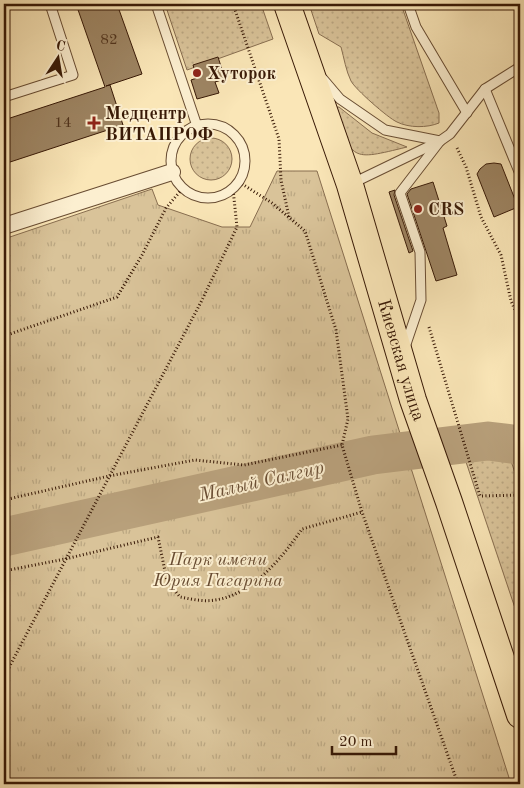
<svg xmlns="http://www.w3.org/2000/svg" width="524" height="788" viewBox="0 0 524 788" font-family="'Old Standard TT',serif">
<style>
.grass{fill:url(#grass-dots);stroke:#886e50}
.park{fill:url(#park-tufts);stroke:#886e50}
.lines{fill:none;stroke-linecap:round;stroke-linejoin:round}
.river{stroke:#b8a07b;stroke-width:39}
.building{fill:#9d8462;stroke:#381906}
.lane-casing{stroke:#684c32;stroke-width:11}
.street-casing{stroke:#684c32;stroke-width:18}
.primary-casing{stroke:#381906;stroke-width:28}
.path{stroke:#381906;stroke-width:3;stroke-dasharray:1 2.5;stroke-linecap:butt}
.lane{stroke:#fcefd0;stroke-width:9}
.street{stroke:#fcefd0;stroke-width:16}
.primary{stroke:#fae6b7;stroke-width:26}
.poi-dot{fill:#8f2418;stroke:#fcefd0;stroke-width:2}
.labels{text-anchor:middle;stroke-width:4;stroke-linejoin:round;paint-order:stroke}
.number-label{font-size:15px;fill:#51341d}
.poi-label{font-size:18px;font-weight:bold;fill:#381906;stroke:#fcefd0;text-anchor:start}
.street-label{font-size:18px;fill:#381906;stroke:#fcefd0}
.park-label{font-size:18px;font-style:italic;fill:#684c32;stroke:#fcefd0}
.water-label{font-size:19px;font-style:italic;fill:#6b4f35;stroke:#fcefd0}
</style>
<defs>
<pattern id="grass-dots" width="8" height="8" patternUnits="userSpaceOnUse" patternTransform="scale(1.25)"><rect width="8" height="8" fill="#d9c399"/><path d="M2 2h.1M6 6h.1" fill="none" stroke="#bba782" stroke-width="1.8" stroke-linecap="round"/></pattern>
<pattern id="park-tufts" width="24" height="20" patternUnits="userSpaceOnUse" patternTransform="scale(1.25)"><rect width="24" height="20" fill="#d9c399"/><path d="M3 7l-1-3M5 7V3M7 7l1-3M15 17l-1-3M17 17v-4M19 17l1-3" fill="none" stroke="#bba782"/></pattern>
</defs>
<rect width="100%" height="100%" fill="#fae6b7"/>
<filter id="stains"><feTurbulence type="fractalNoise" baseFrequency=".004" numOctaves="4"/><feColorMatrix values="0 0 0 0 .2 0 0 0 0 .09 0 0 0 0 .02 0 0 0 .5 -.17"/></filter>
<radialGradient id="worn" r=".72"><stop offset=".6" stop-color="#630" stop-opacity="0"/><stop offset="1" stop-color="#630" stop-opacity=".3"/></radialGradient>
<g class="grass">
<path d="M165 4H261L273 39 187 70Z"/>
<path d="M309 4H401L439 113V123C427 128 409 128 397 122 388 118 355 89 351 81 346 71 344 58 341 47L319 34Z"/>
<path d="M333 107H339L372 133 407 147C350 161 353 161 333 107Z"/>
<circle cx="211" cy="159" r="21"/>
<path d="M485 443 520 450V623L462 450Z"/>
</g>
<g class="park">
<path d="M277 171H317L511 784H4V239L152 189 158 205 222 227H250Z"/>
<path d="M506 446 520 448V488Z"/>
</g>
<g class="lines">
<path class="river" d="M4 537 373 455 488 441 520 445"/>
</g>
<g class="building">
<path d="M76 4H117L142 74 106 86 110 85 123 125 4 164V120L105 87Z"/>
<path d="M218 57 225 79 215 82 219 93 197 99 191 80 197 78 193 65Z"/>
<path d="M494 163 501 164 518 207 494 217 477 174 480 169 486 164Z"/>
<path d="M433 182 447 226 443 228 457 275 436 281 407 194 411 189Z"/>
<path d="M395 190 394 195 413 251 409 253 389 192Z"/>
</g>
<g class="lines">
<defs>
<g id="lane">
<path d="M156 4 197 126"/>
<path d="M408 4 416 27 467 113"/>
<path d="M323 79 340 99 385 130 440 141"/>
<path d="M485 89 520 174"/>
<path d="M4 97 73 75 50 4"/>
<circle cx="208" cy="161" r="37"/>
<path d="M353 183 440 141 450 134 485 89 520 67"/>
<path d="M405 347 421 300 420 252 400 193 440 141"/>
</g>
<path id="street" d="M4 226 172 172"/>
<g id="primary">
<path id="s1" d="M287 4 350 185 413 400 449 502 520 715"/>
</g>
</defs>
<use href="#lane" class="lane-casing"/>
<use href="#street" class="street-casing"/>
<use href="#primary" class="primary-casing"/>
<g class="path">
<path d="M233 4 279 139 281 180 289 217"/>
<path d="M457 148 466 167 481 217 501 255 511 301 520 321"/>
<path d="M239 182 272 203 305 231 336 330 348 419 342 445 362 512 458 784"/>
<path d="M429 327 480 496 520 495"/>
<path d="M4 336 117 297 142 255 166 208 183 188"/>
<path d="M4 500 109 476 195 460 244 465 342 445"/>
<path d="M4 571 65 559 158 537 167 581 180 597C191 599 203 602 215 600 252 595 282 558 302 529L362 512"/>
<path d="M4 677 201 302 237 227 233 189"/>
</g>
<use href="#lane" class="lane"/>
<use href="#street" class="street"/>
<use href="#primary" class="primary"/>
</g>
<g class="poi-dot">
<circle cx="197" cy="73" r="5"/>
<path d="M91.5 115.5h5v5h5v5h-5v5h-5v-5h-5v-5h5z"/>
<circle cx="418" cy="209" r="5"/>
</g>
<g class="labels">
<g class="number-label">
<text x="109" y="44">82</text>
<text x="63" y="127">14</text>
</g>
<g class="poi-label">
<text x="207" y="79">Хуторок</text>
<text x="105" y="119">Медцентр<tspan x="105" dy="21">ВИТАПРОФ</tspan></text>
<text x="428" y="215">CRS</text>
</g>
<g class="street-label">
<text dy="6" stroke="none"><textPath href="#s1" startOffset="374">Киевская улица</textPath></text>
</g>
<g class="park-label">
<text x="218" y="565">Парк имени<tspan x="218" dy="21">Юрия Гагарина</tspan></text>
</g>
<g class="water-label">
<text transform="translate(261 480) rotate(-13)" y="7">Малый Салгир</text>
</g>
</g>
<rect width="524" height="788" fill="none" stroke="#fae6b7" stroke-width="20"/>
<rect x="5" y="5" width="514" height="778" fill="none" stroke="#381906" stroke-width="2.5"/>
<rect x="10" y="10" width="504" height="768" fill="none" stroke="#381906"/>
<g transform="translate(58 58) rotate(12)" stroke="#fcefd0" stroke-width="4" paint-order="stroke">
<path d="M0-4L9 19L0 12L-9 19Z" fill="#381906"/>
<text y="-8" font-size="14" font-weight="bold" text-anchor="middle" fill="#381906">С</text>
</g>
<path d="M332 746v8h64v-8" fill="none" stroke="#381906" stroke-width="2.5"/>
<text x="339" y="746" font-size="15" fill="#381906" stroke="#fcefd0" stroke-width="4" paint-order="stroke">20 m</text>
<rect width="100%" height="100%" filter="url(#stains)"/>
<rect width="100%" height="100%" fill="url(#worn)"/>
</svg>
